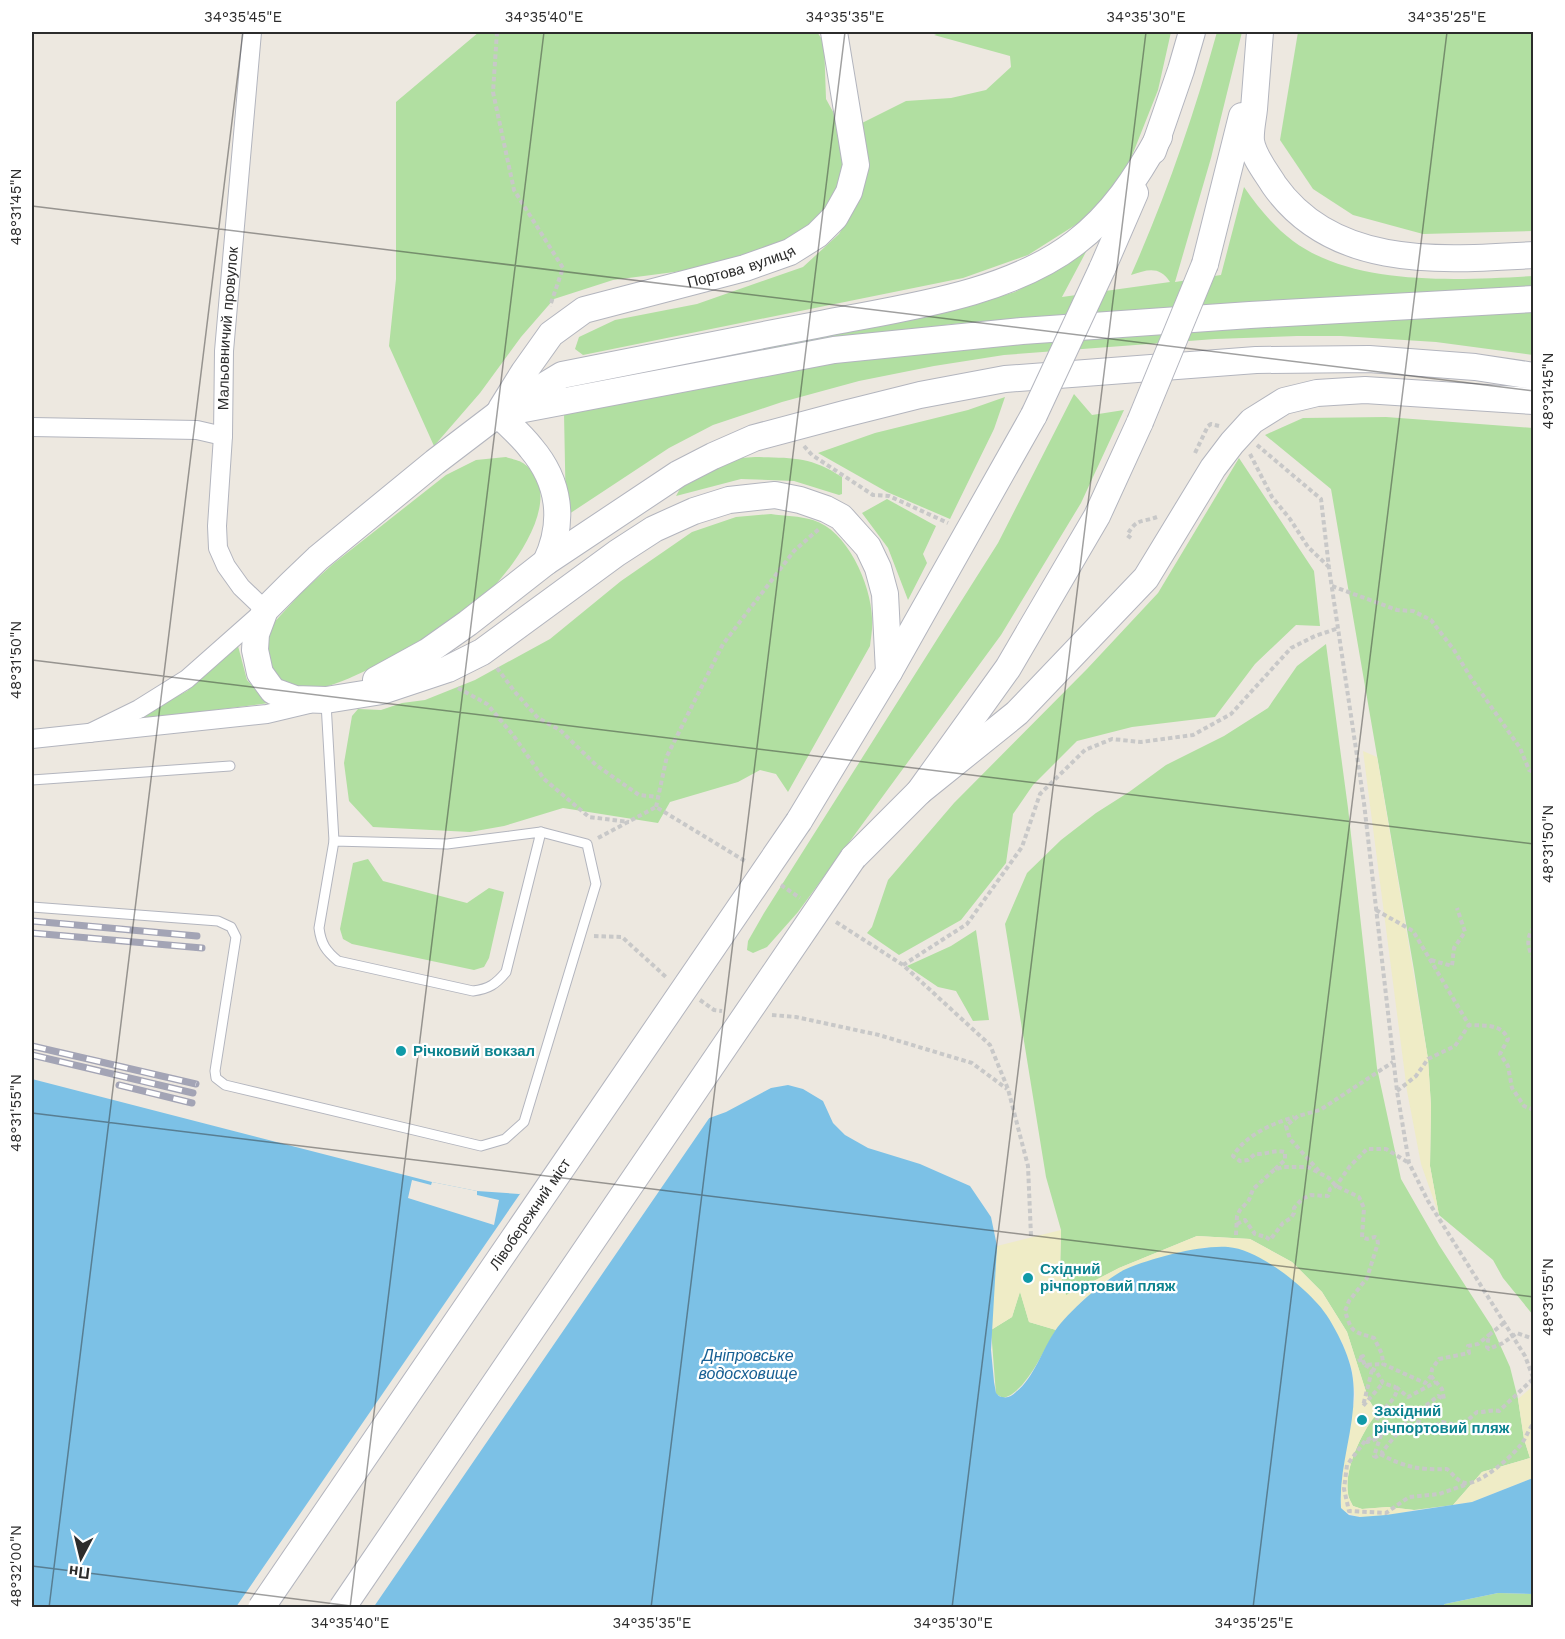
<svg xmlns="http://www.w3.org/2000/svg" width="1565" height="1639" viewBox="0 0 1565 1639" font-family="'Work Sans',sans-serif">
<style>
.green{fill:#b1dfa1}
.sand{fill:#efecc6}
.water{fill:#7cc1e6}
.pier{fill:#ede8e0}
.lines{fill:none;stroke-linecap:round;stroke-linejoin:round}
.lane-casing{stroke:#b3b5be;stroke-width:11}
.street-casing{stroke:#b3b5be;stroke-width:20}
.secondary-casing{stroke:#b3b5be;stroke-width:28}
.path{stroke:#c8c8c8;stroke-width:4;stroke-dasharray:4.5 3;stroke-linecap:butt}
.lane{stroke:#fff;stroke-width:9}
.street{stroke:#fff;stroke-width:18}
.secondary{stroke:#fff;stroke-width:26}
.rail-casing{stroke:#a3a4b5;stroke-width:7}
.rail{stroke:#fff;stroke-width:4.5;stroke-dasharray:14;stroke-linecap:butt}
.secondary-bridge-casing{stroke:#b3b5be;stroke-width:28;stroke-linecap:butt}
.secondary-bridge{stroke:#fff;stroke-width:26}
.ticks{fill:none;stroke:#2c2c2c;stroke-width:1.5;stroke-opacity:0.45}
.culture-dot{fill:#0f9aa8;stroke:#fff;stroke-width:2}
.labels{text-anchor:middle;stroke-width:4.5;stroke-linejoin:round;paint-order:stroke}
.street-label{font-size:15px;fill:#2c2c2c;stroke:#fff}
.culture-label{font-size:15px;font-weight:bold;fill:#0d838f;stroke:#fff;text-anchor:start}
.water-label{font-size:16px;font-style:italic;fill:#186094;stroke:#fff}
.neatline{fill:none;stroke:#2c2c2c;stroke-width:2}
.ticks-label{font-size:15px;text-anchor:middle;fill:#2c2c2c}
</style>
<rect width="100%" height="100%" fill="#ede8e0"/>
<g class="green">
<path d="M479 32H817L824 42 826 99 843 130 845 170 822 216 790 244 736 264 613 280 554 299 521 337 480 393 434 446 389 346 396 279V102Z"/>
<path d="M942 32H1171L1158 90 1124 176 1080 222 1028 255 963 278 583 355 575 349 579 337 615 320 697 304 803 267 839 234 857 204 863 180 858 125 906 101 951 98 986 90 1011 67 1010 56 934 35Z"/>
<path d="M1217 32H1242L1211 158 1175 282 1221 275 1244 187C1258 207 1273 226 1293 241 1355 287 1460 280 1533 276V288L953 324 878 334 570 390 572 386 742 351 957 309 1015 292 1066 264 1087 250 1062 297 1170 282C1160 266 1148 269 1131 275 1166 196 1194 115 1217 32Z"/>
<path d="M1298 32H1533V231L1423 234 1353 215 1313 189 1280 140Z"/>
<path d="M1533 306V355L1436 342 1341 336H1297L1215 339 1004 355 934 366 859 381 782 402 713 425 669 448 566 516 564 413 880 354Z"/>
<path d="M1074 394 1092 415 1124 410 1081 503 1001 635 798 912 767 947 753 953 747 950 748 941 764 913 998 543Z"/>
<path d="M1005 397 994 429 950 519 887 492 818 453 875 433 968 410Z"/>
<path d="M1386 417 1533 428V1315L1503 1278 1493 1260 1439 1215 1430 1166 1431 1106 1428 1059 1414 970 1331 489 1265 435 1303 418Z"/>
<path d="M506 457C511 459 519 460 523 463 567 493 517 563 492 588 461 619 349 690 306 690 296 689 280 682 275 673 266 660 268 644 268 629L302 592 333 564 446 475 476 460Z"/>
<path d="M755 457C792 458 810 456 842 477V494L839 495 794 481 741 479 676 496 682 485 727 459Z"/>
<path d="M1239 458 1314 571 1320 626 1296 625 1255 664 1215 717 1132 727 1077 741 1033 785 1013 814 1006 863 961 920 899 955 867 933 872 927 888 880 954 803 1087 669 1158 593Z"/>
<path d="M887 499 936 526 923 554 927 563 908 600 888 548 862 513Z"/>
<path d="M771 514C784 516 800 516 813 520 847 530 871 584 872 618 873 627 871 637 870 646L788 792 776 774 760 770 738 782 670 802 658 823 563 808 504 826 470 832 373 827 349 801 344 763 352 716 358 709 381 710 402 703 425 700 475 680 550 639 621 581 692 532 736 517Z"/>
<path d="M1326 644 1348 808 1377 1068 1401 1179 1439 1245 1492 1327 1510 1367 1518 1399 1524 1439 1530 1458 1482 1472 1453 1505 1414 1510 1388 1507 1362 1509 1353 1506C1351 1502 1348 1497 1348 1493 1344 1469 1362 1431 1377 1413L1368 1398 1347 1332 1322 1292 1292 1262 1250 1239 1197 1236 1119 1268 1066 1296 1060 1271 1061 1230 1046 1177 1005 924 1027 873 1061 840 1096 813 1129 792 1166 765 1224 736 1268 708 1297 666Z"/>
<path d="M238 646 247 680 269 703 145 719V713L187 691Z"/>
<path d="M368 859 383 881 467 903 489 888 504 892 489 958 484 967 474 970 352 944 343 939 340 929 353 863Z"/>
<path d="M976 930 989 1020 973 1021 956 991 938 987 907 966 951 946Z"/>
<path d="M1020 1291 1029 1322 1056 1330C1044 1349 1026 1393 1003 1398L996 1394 991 1330 1012 1317Z"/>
<path d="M1498 1593 1533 1594V1607L1440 1608 1445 1604Z"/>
</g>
<g class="sand">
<path d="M1363 751 1377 757 1428 1059 1431 1106 1430 1166 1439 1215 1421 1164 1407 1091Z"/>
<path d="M1061 1230 1060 1271 1066 1295 1119 1268 1197 1236 1250 1239 1292 1262 1322 1292 1347 1332 1368 1398 1377 1414C1362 1431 1344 1469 1348 1493 1348 1497 1351 1502 1353 1506L1362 1509 1388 1507 1414 1510C1391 1515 1359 1525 1341 1508L1340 1493 1343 1465 1355 1396 1352 1370 1342 1342 1207 1247 1175 1254 1125 1270 1083 1300 1056 1330 1029 1322 1020 1292 1012 1317 991 1330 997 1246Z"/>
<path d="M1533 1386V1478L1472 1502 1453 1505 1482 1472 1530 1458 1524 1439 1518 1399Z"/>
</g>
<path class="water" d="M32 1079 432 1182 477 1191 519 1194 556 1186 671 1132 726 1112 771 1088 788 1085 803 1089 823 1101 833 1123 845 1135 868 1148 920 1164 970 1186 991 1217 997 1246 991 1350 994 1382 996 1393 999 1396C1006 1399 1011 1397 1016 1392 1034 1378 1042 1350 1055 1331 1067 1313 1106 1278 1126 1269 1152 1258 1200 1245 1228 1247 1256 1249 1296 1280 1315 1301 1330 1315 1349 1353 1352 1373 1360 1418 1338 1462 1341 1508L1349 1515 1360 1517 1386 1515 1472 1502 1533 1478V1594L1498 1593 1445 1604 1440 1608 32 1607Z"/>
<g class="pier">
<path d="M712 1114 373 1608 236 1607 522 1191 555 1184 670 1129Z"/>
<path d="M412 1180 431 1185 432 1182 477 1191V1195L499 1200 494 1225 408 1198Z"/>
</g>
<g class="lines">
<defs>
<g id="lane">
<path d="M326 703 334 841"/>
<path d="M32 780 230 766"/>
<path d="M541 832 506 972C496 984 489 989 473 991L338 961C326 951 321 944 319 928L334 841 447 844Z"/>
<path d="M32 907 218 921 231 927 236 937 215 1071 216 1078 225 1085 481 1146 505 1139 524 1122 596 884 587 844 541 832"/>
</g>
<g id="street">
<path d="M32 427 197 430 223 436"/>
<path id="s1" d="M90 733 139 709 187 679 265 610 241 587 226 566 218 548 217 526 223 436 224 351 252 32"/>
<path d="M32 739 267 714 309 704"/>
</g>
<g id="secondary">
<path d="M1260 32C1258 57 1256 83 1254 109 1253 119 1250 131 1251 141 1253 156 1266 172 1274 185 1334 270 1442 260 1534 255"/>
<path d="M1153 151 1181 70 1192 32"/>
<path d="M1205 264 1242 116"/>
<path d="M1102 269 1135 193"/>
<path d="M511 406 562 375C646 358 731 341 816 325 900 308 1006 296 1075 243 1112 215 1137 177 1159 137"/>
<path id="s2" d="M501 409 524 372 551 334 584 310 745 268 790 252 817 235 835 217 849 192 856 165 834 32"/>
<path d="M498 414C509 425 522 436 531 448 560 482 565 522 546 562"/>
<path d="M889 672 885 594 878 568 868 547 841 517 826 509 800 500 775 495 729 500 694 511 654 529 617 553 482 652 448 669 382 691 326 700 295 699 273 691 260 673 255 650 256 634 265 610 291 584 318 558 435 462 498 414 834 350 1022 331 1250 315 1534 299"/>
<path d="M376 680 427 652 468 623 546 562 678 474 713 456 754 438 844 414 920 395 1005 379 1256 360 1369 359 1475 367 1534 376"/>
<path d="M919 792 1017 713 1146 578 1213 468 1232 443 1252 421 1284 401 1317 393 1365 390 1534 401"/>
<path d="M799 821 889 672 1034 415"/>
<path d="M853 858 919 792 1008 668 1097 516 1140 422"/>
</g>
</defs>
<use href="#lane" class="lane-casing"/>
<use href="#street" class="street-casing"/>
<use href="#secondary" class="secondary-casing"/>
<g class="path">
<path d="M497 32 493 92 514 190 563 268 550 306"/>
<path d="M1257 445 1321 499 1329 568 1364 803 1397 1091 1409 1163 1428 1201 1525 1356 1534 1380"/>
<path d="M804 446 812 455 873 495 889 496 948 523"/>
<path d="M1195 453 1208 426 1211 424 1219 426"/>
<path d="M1250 454 1272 497 1290 519 1308 547 1329 567"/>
<path d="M1131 538 1127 535C1137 518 1140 523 1157 517"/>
<path d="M1332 586 1397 610 1413 611 1431 620 1454 650 1471 678 1520 748 1529 770 1534 772"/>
<path d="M497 668 515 692 538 718 560 730 596 765 639 795 658 797"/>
<path d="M458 688 487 704 513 735 544 779 589 817 629 822"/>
<path d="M656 807 667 756 723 644 794 551 820 528"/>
<path d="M598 838 656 807 745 861"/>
<path d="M781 885 800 898"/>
<path d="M1376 910 1413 931 1469 1025C1484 1026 1501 1023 1508 1039L1500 1054 1508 1066 1512 1088 1524 1106 1534 1110"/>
<path d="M836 922 903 965 990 1045 1008 1089 1028 1166 1031 1236"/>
<path d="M1534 927C1525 939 1528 948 1534 960"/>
<path d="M594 936 622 937 666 977"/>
<path d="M1431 960 1452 966 1454 948 1465 932 1457 908"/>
<path d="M903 965 967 924 1022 847 1040 794 1085 750 1112 739 1141 742 1193 735 1231 714 1291 648 1315 636 1339 628"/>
<path d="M700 1000 714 1010 722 1011"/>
<path d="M772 1015 796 1017 879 1035 972 1063 1007 1089"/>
<path d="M1397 1091 1416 1076 1428 1059 1455 1046 1469 1025"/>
<path d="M1534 1121V1135"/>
<path d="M1275 1169 1285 1160V1152C1276 1149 1265 1155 1255 1154L1248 1160 1240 1161 1233 1156C1246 1135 1271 1124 1294 1117"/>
<path d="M1319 1171 1290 1139 1286 1126 1298 1116 1320 1110 1393 1062"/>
<path d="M1237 1224 1245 1220 1255 1234 1266 1237 1270 1240 1283 1223 1291 1218 1294 1213V1208L1302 1199 1311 1195 1328 1196 1330 1189 1336 1186 1350 1166 1367 1149H1386L1409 1163"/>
<path d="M1236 1235 1237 1216 1240 1210 1249 1200 1253 1189 1274 1170 1283 1167H1308L1329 1178 1336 1186 1359 1197 1364 1208 1362 1237 1367 1239 1375 1237 1377 1238 1378 1243 1367 1278 1349 1301 1345 1311C1352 1333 1352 1331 1374 1338L1382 1354 1383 1364 1425 1383 1431 1376 1432 1369 1439 1359 1469 1353 1468 1346 1478 1344 1489 1335"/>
<path d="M1504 1323 1489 1335 1487 1347 1489 1349 1503 1343 1517 1333 1534 1339"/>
<path d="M1358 1361 1364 1358 1363 1356 1361 1357 1365 1365 1383 1364"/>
<path d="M1365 1365 1376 1371 1383 1383 1395 1387 1397 1390C1394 1403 1381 1408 1377 1419 1375 1426 1377 1433 1376 1439L1367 1442 1365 1441 1373 1437 1377 1430"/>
<path d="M1372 1370 1363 1406 1383 1383"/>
<path d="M1396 1387 1408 1397 1436 1382"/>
<path d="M1409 1419 1422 1423 1428 1429 1442 1422 1461 1426 1477 1412C1485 1413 1491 1409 1499 1411L1533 1379"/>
<path d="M1377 1430 1385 1429 1382 1432 1374 1456 1376 1457 1380 1454C1405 1467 1417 1470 1447 1469 1453 1474 1457 1481 1465 1483 1478 1486 1511 1457 1519 1447 1525 1441 1528 1430 1534 1423"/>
<path d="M1365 1441 1347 1465 1344 1489 1349 1511 1386 1513 1409 1497 1439 1494 1468 1484"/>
<path d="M1383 1455 1382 1452 1409 1419 1438 1396 1444 1399 1442 1389 1431 1376"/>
</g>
<use href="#lane" class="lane"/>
<use href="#street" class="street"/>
<use href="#secondary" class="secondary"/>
<defs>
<g id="rail">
<path d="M32 921 197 936"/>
<path d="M32 933 202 948"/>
<path d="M32 1046 196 1084"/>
<path d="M32 1055 193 1093"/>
<path d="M119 1085 192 1103"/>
</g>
</defs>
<use href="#rail" class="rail-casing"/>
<use href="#rail" class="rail"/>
<defs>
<g id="secondary-bridge">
<path d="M1034 415 1102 269"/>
<path d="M1140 422 1205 264"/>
<path id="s3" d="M261 1608 799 821"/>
<path d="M342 1608 853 858"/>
</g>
</defs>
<use href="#secondary-bridge" class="secondary-bridge-casing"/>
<use href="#secondary-bridge" class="secondary-bridge"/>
</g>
<path class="ticks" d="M32 206 1534 391M32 660 1534 844M32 1113 1534 1297M32 1566 367 1608M49 1608 243 32M350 1608 544 32M651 1608 845 32M952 1608 1146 32M1253 1608 1447 32"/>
<g class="culture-dot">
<circle cx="401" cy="1051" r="6"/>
<circle cx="1028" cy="1278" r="6"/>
<circle cx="1362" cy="1420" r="6"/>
</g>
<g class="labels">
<g class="street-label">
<text dy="5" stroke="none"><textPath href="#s2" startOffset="294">Портова вулиця</textPath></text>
<text dy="5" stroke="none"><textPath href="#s1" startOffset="514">Мальовничий провулок</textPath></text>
<text dy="5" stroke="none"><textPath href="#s3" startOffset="477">Лівобережний міст</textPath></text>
</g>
<g class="culture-label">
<text x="413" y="1056">Річковий вокзал</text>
<text x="1040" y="1274">Східний<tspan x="1040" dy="17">річпортовий пляж</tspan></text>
<text x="1374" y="1416">Західний<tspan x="1374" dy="17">річпортовий пляж</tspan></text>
</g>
<g class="water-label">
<text x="748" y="1361">Дніпровське<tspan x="748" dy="18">водосховище</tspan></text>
</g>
</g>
<rect width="1565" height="1639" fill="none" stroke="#ffffff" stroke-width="66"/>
<g transform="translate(81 1558) rotate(187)" stroke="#ffffff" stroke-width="4.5" paint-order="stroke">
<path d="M0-4.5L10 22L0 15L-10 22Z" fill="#2c2c2c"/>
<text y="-9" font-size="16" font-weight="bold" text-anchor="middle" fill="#2c2c2c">Пн</text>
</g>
<rect x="33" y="33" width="1499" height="1573" class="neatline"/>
<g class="ticks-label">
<text x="243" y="22">34°35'45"E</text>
<text x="544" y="22">34°35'40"E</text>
<text x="845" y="22">34°35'35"E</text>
<text x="1146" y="22">34°35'30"E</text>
<text x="1447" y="22">34°35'25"E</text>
<text transform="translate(16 207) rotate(-90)" y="5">48°31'45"N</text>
<text transform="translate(1548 391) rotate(-90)" y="5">48°31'45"N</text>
<text transform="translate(16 660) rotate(-90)" y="5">48°31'50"N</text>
<text transform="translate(1548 844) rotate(-90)" y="5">48°31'50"N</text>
<text transform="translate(16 1113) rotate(-90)" y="5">48°31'55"N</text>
<text transform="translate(1548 1297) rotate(-90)" y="5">48°31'55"N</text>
<text transform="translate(16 1566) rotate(-90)" y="5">48°32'00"N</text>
<text x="350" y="1628">34°35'40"E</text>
<text x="652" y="1628">34°35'35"E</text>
<text x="953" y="1628">34°35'30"E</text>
<text x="1254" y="1628">34°35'25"E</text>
</g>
</svg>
